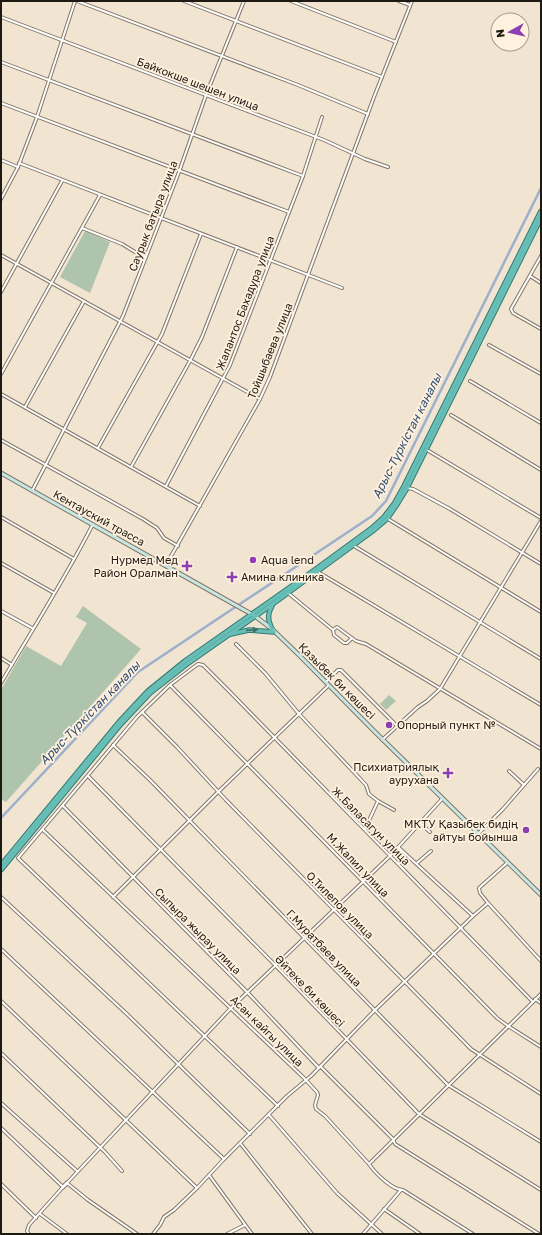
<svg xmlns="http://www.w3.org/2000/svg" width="542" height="1235" viewBox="0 0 542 1235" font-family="'Golos Text',sans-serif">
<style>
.green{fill:#afc4ac}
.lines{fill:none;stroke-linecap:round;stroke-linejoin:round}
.canal{stroke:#9cb0cb;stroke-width:2.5}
.minor-casing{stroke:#837666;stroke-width:4}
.tertiary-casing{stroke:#837666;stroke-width:5}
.secondary-casing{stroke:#837666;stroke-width:5}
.trunk-casing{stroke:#347a71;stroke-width:5.5}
.minor{stroke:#fff;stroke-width:2}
.tertiary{stroke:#fff;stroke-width:3}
.secondary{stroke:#c6e7e4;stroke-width:3}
.trunk{stroke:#66beb6;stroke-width:3.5}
.oneway{fill:#426c64}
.poi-dot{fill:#8a40b2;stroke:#fff1de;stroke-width:1.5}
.labels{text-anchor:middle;stroke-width:3.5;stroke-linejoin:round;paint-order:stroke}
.street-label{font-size:11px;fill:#1e1913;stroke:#fff1de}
.poi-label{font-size:11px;fill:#1e1913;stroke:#fff1de;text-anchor:end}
.water-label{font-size:12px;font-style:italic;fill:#2f4d74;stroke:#fff1de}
</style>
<rect width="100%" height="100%" fill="#f1e4d1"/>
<g class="green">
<path d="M85 231 110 242 90 293 60 277Z"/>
<path d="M83 606 141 649 6 802 1 799V690L26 646 61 666 87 623 76 617Z"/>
<path d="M389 695 396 701 386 710 380 704Z"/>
</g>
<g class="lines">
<path class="canal" d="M1 818 138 672 372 516 386 501 541 188"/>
<defs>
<g id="minor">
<path d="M77 1 298 85 368 114"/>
<path d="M184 1 382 77"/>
<path d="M291 1 396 42"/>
<path d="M399 1 410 5"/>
<path d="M1 17 324 140 365 159 388 167"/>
<path d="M1 62 303 176"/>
<path d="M1 103 289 212"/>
<path d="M1 160 18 167"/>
<path d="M19 163 342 288"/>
<path d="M1 199 18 167 37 117 75 1"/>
<path d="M82 228 122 244 135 252 146 257"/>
<path d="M1 255 260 399"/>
<path d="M541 256 511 309 513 313 541 329"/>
<path d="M530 276 541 283"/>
<path d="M1 292 62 181"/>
<path d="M489 345 541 374"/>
<path d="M1 374 100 195"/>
<path d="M470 381 541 423"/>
<path d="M1 394 200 506"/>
<path d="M25 407 84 301"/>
<path d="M451 415 541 470"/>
<path d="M1 440 143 519 157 528 164 538 178 546"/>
<path d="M98 448 162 334 201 234"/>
<path d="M427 450 541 518"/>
<path d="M131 467 191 359 202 337 237 247"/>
<path d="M166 486 230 365 303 176 322 117"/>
<path d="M407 488 413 489 450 509 541 564"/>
<path d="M32 491 123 316 179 172 206 95 244 1"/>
<path d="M1 517 74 559"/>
<path d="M388 519 541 612"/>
<path d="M354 546 541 659"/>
<path d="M1 563 54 593"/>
<path d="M166 565 260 399 270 377 374 97 412 1"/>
<path d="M318 572 541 705"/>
<path d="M288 593 333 630 337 627 356 641 366 644 541 749"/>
<path d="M1 611 32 628"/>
<path d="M333 630 334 635 344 643H347L352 638"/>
<path d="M236 644 265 673 299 714 366 785 369 794 378 801 365 829"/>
<path d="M1 658 12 665"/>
<path d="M326 682 338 670H341L397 726"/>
<path d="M1 683C32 630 65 579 93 524"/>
<path d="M170 685 497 1018 508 1026 541 1047"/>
<path d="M142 712 177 747 226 800 471 1049 541 1094"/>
<path d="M382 740 418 707 427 701 440 689 541 521"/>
<path d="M113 745 150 780 448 1085 541 1142"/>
<path d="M509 771 524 785"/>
<path d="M88 776 276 966 419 1114 541 1190"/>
<path d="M378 801 394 810"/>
<path d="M63 806 247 992 319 1068"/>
<path d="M420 823 430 832"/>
<path d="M43 830 303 1077 317 1092 318 1095 315 1105 316 1109 325 1116 369 1164C375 1173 392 1190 403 1190L473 1234"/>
<path d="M479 833 503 809 538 769"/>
<path d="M398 847 473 916 488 903"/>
<path d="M417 863 431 851"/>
<path d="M507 863 479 888 480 893 488 903 541 961"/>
<path d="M1 897 128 1015 250 1134"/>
<path d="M113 897 218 792 329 685"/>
<path d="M1 949 224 1159"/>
<path d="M535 999 541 1003"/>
<path d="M1 1001 197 1188"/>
<path d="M1 1053 105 1152 122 1171"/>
<path d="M321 1067 393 1139 395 1144 539 1234"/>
<path d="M1 1103 77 1171"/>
<path d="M278 1106 18 858 137 717 170 685 198 664 203 665 229 691 533 1002"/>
<path d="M269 1115 337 1193 382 1234"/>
<path d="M1 1128 63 1187 29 1225 27 1231 29 1234"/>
<path d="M240 1143 312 1234"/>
<path d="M369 1164 541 994"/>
<path d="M209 1175 252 1234"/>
<path d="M1 1184 36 1218"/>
<path d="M384 1209 420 1234"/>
<path d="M40 1214 67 1234"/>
<path d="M137 1234 88 1200 67 1183 231 1008 390 856 442 799"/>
<path d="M153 1234 160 1225 164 1217 174 1210 197 1188 224 1159 287 1096 311 1076 374 1011 473 916"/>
<path d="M227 1234 245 1225"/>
<path d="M363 1234 401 1190"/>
</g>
<path id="tertiary" d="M63 1187 67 1183"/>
<path id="secondary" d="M1 473 230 602 255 616 272 629 300 656 374 731 541 895"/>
<g id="trunk">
<path d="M272 606C267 615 268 620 272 629"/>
<path d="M231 634 249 630 274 632"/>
<path d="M1 865 119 722 148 691 185 661 316 569 372 528 384 517 394 504 404 486 541 211"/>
<path d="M1 870 121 724 150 693 187 664 274 603 374 530 387 519 396 506 407 488 541 218"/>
</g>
</defs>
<use href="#minor" class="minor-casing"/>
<use href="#tertiary" class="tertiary-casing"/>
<use href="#secondary" class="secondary-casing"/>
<use href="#trunk" class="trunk-casing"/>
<use href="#minor" class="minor"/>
<use href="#tertiary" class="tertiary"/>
<use href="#secondary" class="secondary"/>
<use href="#trunk" class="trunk"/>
</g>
<defs><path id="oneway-solid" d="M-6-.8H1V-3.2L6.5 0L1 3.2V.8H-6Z"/></defs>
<use class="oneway" href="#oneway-solid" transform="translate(252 630) rotate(-4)"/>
<g class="poi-dot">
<circle cx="253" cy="560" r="4"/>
<path d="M185 560h4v4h4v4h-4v4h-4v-4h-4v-4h4z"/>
<path d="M230 571h4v4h4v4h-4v4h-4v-4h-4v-4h4z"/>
<circle cx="389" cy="725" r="4"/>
<path d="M446 767h4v4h4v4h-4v4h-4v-4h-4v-4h4z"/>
<circle cx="526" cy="830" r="4"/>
</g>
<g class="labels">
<g class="street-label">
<text transform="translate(198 84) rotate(21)" y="4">Байкокше шешен улица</text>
<text transform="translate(153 216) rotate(-69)" y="4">Саурык батыра улица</text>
<text transform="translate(245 303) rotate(-69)" y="4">Жалантос Бахадура улица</text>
<text transform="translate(270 351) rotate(-68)" y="4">Тойшыбаева улица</text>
<text transform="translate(99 518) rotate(29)" y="4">Кентауский трасса</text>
<text transform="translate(337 681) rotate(45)" y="4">Қазыбек би көшесі</text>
<text transform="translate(371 826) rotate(45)" y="4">Ж.Баласагун улица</text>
<text transform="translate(358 865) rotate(46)" y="4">М.Жалил улица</text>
<text transform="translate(340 905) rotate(45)" y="4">О.Тилепов улица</text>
<text transform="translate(198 931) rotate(45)" y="4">Сыпыра жырау улица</text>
<text transform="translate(324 948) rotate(46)" y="4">Г.Муратбаев улица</text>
<text transform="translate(310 991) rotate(46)" y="4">Әйтеке би көшесі</text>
<text transform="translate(267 1031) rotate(44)" y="4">Асан кайгы улица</text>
</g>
<g class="poi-label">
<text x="178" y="564">Нурмед Мед<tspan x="178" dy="13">Район Оралман</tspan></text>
<text x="261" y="564" text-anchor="start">Aqua lend</text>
<text x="241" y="581" text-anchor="start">Амина клиника</text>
<text x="397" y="729" text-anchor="start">Опорный пункт №</text>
<text x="439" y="771">Психиатриялық<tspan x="439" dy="13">аурухана</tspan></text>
<text x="518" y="828">МКТУ Қазыбек бидің<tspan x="518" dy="13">айтуы бойынша</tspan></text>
</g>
<g class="water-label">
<text transform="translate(407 436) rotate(-63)" y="4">Арыс-Түркістан каналы</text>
<text transform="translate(90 713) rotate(-46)" y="4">Арыс-Түркістан каналы</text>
</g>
</g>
<rect width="542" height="1235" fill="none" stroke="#1e1913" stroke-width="4"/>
<g transform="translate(510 32) rotate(262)"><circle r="19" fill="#fff1de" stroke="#a59b8d"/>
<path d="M0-3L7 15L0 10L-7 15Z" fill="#8a40b2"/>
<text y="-6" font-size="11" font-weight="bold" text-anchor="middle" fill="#1e1913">N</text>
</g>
</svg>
